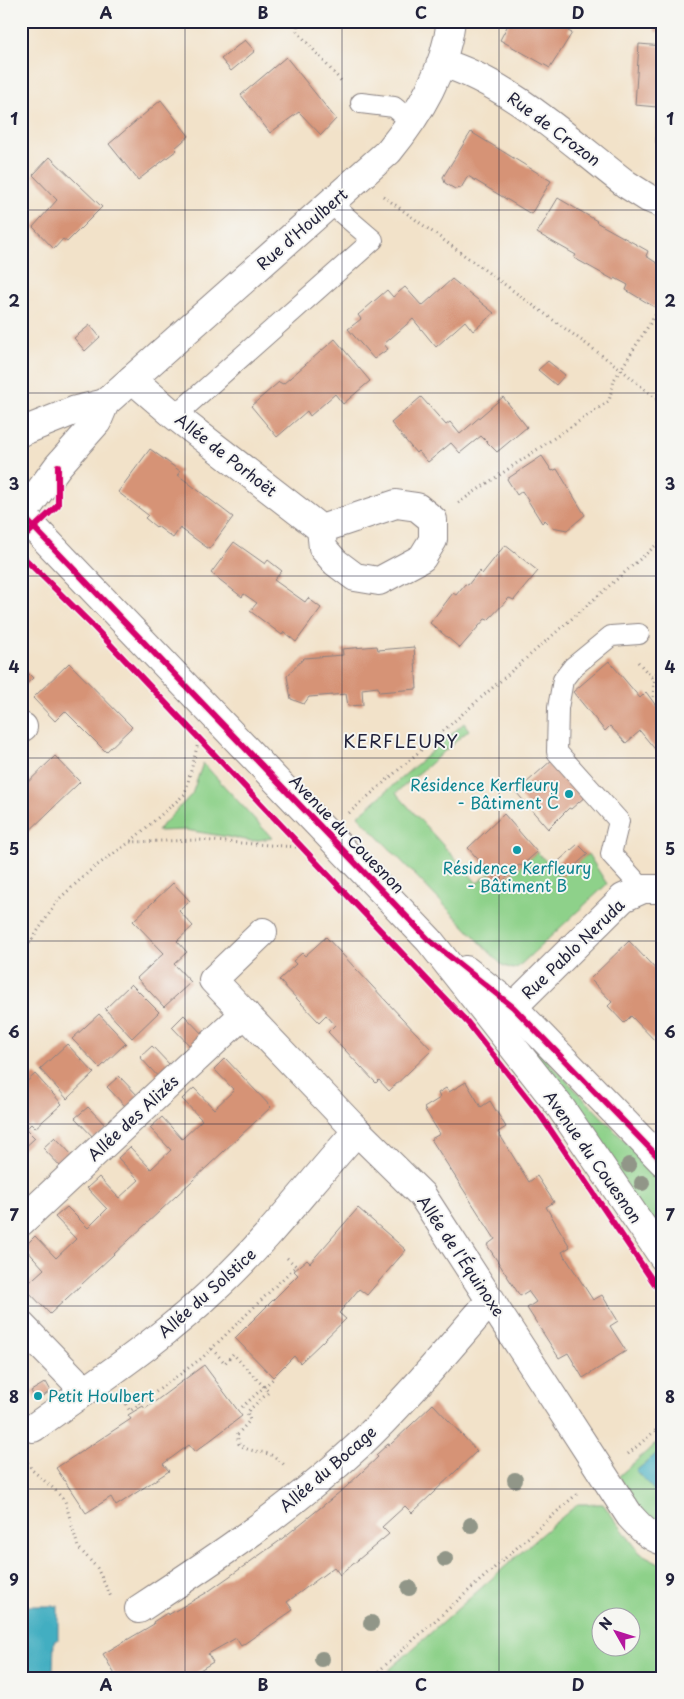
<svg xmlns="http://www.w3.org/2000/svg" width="684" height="1699" viewBox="0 0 684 1699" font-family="'Playpen Sans',sans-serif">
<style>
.green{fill:#8ed18a;stroke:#587a62;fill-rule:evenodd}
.water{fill:#43aec1;stroke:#32687e}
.building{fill:#d69376}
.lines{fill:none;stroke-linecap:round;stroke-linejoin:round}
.service-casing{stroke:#8a8282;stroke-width:22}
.minor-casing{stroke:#8a8282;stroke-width:30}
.tertiary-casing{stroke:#8a8282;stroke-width:30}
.path{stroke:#8a8282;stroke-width:3;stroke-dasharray:1 4;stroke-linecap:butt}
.service{stroke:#fff;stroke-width:20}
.minor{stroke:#fff;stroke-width:28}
.tertiary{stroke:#fff;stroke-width:28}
.cycleway-casing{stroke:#f6f6f2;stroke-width:9}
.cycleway{stroke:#d6006c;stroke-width:6}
.tree{fill:#919688}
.grid{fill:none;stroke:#22223b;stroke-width:1;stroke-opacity:0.55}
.culture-dot{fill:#0f9aa8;stroke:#f6f6f2;stroke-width:2}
.labels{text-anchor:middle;stroke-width:4;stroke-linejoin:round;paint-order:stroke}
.street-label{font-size:16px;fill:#22223b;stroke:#f6f6f2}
.culture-label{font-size:16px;fill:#0d838f;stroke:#f6f6f2;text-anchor:end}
.neighbourhood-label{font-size:18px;letter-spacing:1px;fill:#22223b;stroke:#f6f6f2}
.neatline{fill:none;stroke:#22223b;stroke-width:2}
.grid-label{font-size:16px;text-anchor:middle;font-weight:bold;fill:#22223b}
</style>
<rect width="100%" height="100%" fill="#f6f6f2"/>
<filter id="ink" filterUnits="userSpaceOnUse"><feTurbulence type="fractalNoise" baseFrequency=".02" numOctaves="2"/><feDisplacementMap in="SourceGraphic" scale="10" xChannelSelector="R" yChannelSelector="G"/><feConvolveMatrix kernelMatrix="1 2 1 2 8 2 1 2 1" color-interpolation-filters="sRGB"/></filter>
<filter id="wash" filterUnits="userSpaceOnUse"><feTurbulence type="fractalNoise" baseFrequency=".0096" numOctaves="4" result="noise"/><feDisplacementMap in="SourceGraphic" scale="20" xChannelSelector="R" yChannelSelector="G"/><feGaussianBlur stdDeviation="1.12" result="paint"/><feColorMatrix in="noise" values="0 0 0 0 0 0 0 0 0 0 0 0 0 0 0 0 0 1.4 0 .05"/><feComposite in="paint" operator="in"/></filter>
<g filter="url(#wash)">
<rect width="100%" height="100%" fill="#f2e2c9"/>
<g class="green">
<path d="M464 723 469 730 396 793 477 883 490 873 500 884 537 852 561 876 588 854 607 884 518 967 513 969 502 965 358 816Z"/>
<path d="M203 763 272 838 252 841 186 830 157 831 192 794Z"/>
<path d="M498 1009 663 1181V1240Z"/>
<path d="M663 1437V1528L640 1511 619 1476Z"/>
<path d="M578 1504H603L640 1553 663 1565V1678H380L544 1532ZM632 1616V1646H602V1616Z"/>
</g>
<g class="water">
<path d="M663 1448V1500L636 1471Z"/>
<path d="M21 1606H58V1640L54 1641 53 1672 21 1671Z"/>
</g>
<g id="blocks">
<g class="building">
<path d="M510 21H574L568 31 572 33 550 68 500 40Z"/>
<rect x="655" y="21" width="8" height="11"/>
<path d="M245 40 255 51 231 71 221 59Z"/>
<path d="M639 44 663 46V143H656L657 107 635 105Z"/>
<path d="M286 57 336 119 321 135 299 112 270 133 241 95Z"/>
<path d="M161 100 189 136 175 148 177 150 138 180 109 144Z"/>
<path d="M471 132 551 181 531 214 468 176 461 188 455 189 445 183 443 177Z"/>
<path d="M50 157 102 207 67 242 63 239 54 249 33 227 57 200 33 175Z"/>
<path d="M558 198 597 221 596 222 648 251 646 256 663 267V296L656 308 626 290 628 285 615 278 614 280 574 258 576 255 537 233Z"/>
<path d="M452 279 494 313 473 331 465 321 436 347 413 319 384 344 388 349 374 359 348 329 361 319 358 315 387 290 393 297 405 287 422 306Z"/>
<path d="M90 325 100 337 85 351 74 338Z"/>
<path d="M335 339 370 381 343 404 335 394 310 416 307 411 277 437 251 406 279 382 283 384Z"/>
<path d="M548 361 565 375 556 385 538 370Z"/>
<path d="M421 397 446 425 450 422 460 434 503 397 527 427 497 452 481 436 460 453 451 443 428 462 418 451 416 453 391 423Z"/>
<path d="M150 449 180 471 178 475 233 517 209 549 180 528 173 538 157 526 156 527 145 518 148 515 118 492Z"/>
<path d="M542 456 552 471 557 469 585 515 567 530 552 527 545 520 542 523 522 491 517 495 507 479Z"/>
<path d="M234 542 265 564 268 560 282 571 274 580 305 602 308 598 321 608 296 642 284 632 282 635 250 611 257 603 244 594 242 597 211 573Z"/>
<path d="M505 545 538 571 514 600 509 598 488 620 485 619 460 648 430 623 453 593 456 595 465 584 468 585 479 571 482 574Z"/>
<path d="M377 646 378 650 414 647 417 689 379 692 378 687 362 689 363 705 348 706 346 694 309 697 304 704 291 699 287 676 304 658 343 655 342 649Z"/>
<path d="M609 661 640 698 646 692 657 707 663 702V759L640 731 626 743 610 726 605 731 573 692Z"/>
<path d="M69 663 132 727 106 752 65 711 55 721 33 698Z"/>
<path d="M21 666 33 678 21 689Z"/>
<path d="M55 756 80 782 21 839V789Z"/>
<path d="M553 759 586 796 571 809 569 808 548 829 516 792Z"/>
<path d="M504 814 537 852 521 866 519 865 500 884 468 848Z"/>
<path d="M578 844 588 854 562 877 553 866Z"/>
<path d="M173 883 190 901 179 911 193 926 177 941 187 952 174 964 191 982 164 1007 137 978 164 953 133 921Z"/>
<path d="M326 937 432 1050 389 1091 379 1080 376 1083 328 1032 335 1025 326 1015 319 1022 279 980 296 964 293 961 302 953 305 956Z"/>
<path d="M629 941 663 977V1049L631 1016 624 1023 608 1006 612 1002 590 979Z"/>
<path d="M131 984 159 1012 132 1038 105 1009Z"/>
<path d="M99 1014 126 1043 100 1068 72 1039Z"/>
<path d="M184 1015 205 1037 192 1048 172 1027Z"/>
<path d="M67 1044 94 1073 67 1099 40 1069Z"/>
<path d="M152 1046 172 1067 160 1079 140 1057Z"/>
<path d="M225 1058 271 1107 50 1314 24 1287 44 1269 24 1247 35 1236 56 1258 76 1239 55 1217 67 1207 88 1228 107 1209 87 1188 99 1177 119 1198 139 1180 118 1158 130 1147 151 1169 171 1150 150 1128 162 1117 182 1139 202 1120 182 1099 194 1088 214 1109 234 1090 214 1069Z"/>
<path d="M35 1074 62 1104 35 1128 31 1124 26 1129 35 1138 21 1151V1087Z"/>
<path d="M119 1076 140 1098 128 1109 107 1087Z"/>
<path d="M466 1082 481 1107 490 1101 506 1127 498 1132 529 1182 537 1176 554 1202 546 1207 570 1247 562 1252 593 1300 602 1295 618 1321 610 1326 626 1351 583 1378 568 1353 559 1358 527 1308 536 1302 528 1291 520 1296 487 1245 495 1239 431 1139 440 1134 424 1108 440 1098 438 1093 446 1088 449 1092Z"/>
<path d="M88 1107 108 1128 95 1139 75 1118Z"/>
<path d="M55 1137 75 1158 63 1169 43 1148Z"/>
<path d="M358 1208 406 1250 367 1295 359 1289 339 1313 346 1319 300 1363 294 1356 273 1377 235 1338 298 1275 294 1271 307 1260 310 1263Z"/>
<path d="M204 1365 242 1416 195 1452 189 1445 163 1464 169 1471 116 1506 111 1497 86 1513 56 1468 131 1419 128 1415 143 1406 145 1409Z"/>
<path d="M46 1382 51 1391 36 1400 31 1391Z"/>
<path d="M433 1404 477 1451 412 1513 405 1506 382 1527 389 1534 340 1575 334 1567 287 1602 293 1610 241 1646 236 1638 208 1654 213 1662 187 1678H117L103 1654 154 1624 153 1622 167 1613 168 1615 206 1593 278 1542 346 1487 378 1457 376 1455 388 1444 390 1445Z"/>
</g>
</g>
</g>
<g filter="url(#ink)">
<use href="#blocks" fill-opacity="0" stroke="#8a8282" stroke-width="1"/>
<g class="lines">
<defs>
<g id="service">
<path d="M361 103 394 107 412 122"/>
<path d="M175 416 373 240 331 204"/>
<path d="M639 634 611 636 573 667 563 680 558 708 557 752 619 821 611 854 643 889"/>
</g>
<g id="minor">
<path d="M442 63C508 82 571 142 626 184L648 198 663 204"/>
<path d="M132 379 175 416 321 529 323 548 335 562 355 577 379 581 422 558 433 540V520L417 507 396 504 321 529"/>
<path d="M21 432 76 410 105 403"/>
<path d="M22 515 58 466 97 422 105 403 389 151C420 113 445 71 451 21"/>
<path d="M21 728 23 727"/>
<path d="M263 932 213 980 357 1131 422 1195 630 1516C640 1527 649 1537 663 1541"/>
<path d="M513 1007 623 898 643 889H663"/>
<path d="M21 1222 245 1013"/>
<path d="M21 1325 85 1391"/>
<path d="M33 1428C97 1382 163 1339 220 1284 270 1237 311 1182 357 1131"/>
<path d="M139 1609C215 1559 291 1508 358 1446 406 1401 448 1349 491 1300"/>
</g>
<g id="tertiary">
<path d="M21 514 429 940 561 1108 663 1257"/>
<path d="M466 970 513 1007 663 1162"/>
</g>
</defs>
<use href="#service" class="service-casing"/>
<use href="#minor" class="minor-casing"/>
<use href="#tertiary" class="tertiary-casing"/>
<g class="path">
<path d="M298 21 297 31 343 83"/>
<path d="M383 196 622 370 663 405"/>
<path d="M458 503 609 401 614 380 663 303"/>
<path d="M638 662 654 680 653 700"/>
<path d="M652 677 663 668"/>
<path d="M349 813 663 539"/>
<path d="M131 841 185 794 198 743"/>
<path d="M21 956 59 899 92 869 130 842 199 840 297 847"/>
<path d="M212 1349 225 1363 233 1354 269 1392 247 1412 250 1420 237 1435 239 1444C255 1457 267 1445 286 1467"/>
<path d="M123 1400 130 1411 202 1358 296 1266 286 1257"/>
<path d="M242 1407 275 1377"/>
<path d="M628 1454 663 1424"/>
<path d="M25 1458 32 1470 54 1489 65 1501 78 1547 97 1568 111 1597"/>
<path d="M371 1678 579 1492"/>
</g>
<use href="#service" class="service"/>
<use href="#minor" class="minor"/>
<use href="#tertiary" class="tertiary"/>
<defs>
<g id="cycleway">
<path d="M21 514 429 940 513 1007 663 1162"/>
<path d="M21 540 58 505V466"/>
<path d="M21 555 92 625 468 1023 539 1113 663 1296"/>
</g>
</defs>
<use href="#cycleway" class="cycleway-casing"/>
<use href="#cycleway" class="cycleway"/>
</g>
<g class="tree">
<circle cx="629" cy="1165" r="8"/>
<circle cx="642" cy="1183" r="8"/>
<circle cx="515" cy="1480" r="8"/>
<circle cx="471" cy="1525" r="8"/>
<circle cx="445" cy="1559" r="8"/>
<circle cx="409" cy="1588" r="8"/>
<circle cx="371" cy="1623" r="8"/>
<circle cx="322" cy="1659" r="8"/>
</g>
</g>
<path class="grid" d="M185 21V1678M342 21V1678M499 21V1678M21 210H663M21 393H663M21 576H663M21 758H663M21 941H663M21 1124H663M21 1306H663M21 1489H663"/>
<g class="culture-dot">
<circle cx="569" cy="794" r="5"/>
<circle cx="517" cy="850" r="5"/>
<circle cx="38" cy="1396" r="5"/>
</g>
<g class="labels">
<g class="street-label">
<text transform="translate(554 129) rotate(37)" y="6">Rue de Crozon</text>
<text transform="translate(302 229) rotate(-41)" y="6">Rue d'Houlbert</text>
<text transform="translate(226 455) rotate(38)" y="6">Allée de Porhoët</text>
<text transform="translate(347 834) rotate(46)" y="6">Avenue du Couesnon</text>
<text transform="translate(573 949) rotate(-44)" y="6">Rue Pablo Neruda</text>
<text transform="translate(133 1118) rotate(-43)" y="6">Allée des Alizés</text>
<text transform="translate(593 1157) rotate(55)" y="6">Avenue du Couesnon</text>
<text transform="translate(461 1256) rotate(56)" y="6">Allée de l'Équinoxe</text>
<text transform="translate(207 1293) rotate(-42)" y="6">Allée du Solstice</text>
<text transform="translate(328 1469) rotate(-41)" y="6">Allée du Bocage</text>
</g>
<g class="culture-label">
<text x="559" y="791">Résidence Kerfleury<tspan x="559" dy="18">- Bâtiment C</tspan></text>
<text x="517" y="874" text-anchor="middle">Résidence Kerfleury<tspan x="517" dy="18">- Bâtiment B</tspan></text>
<text x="48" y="1402" text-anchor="start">Petit Houlbert</text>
</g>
<g class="neighbourhood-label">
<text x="401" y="748">KERFLEURY</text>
</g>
</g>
<rect width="684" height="1699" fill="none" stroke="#f6f6f2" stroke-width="55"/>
<g transform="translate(616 1632) rotate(309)"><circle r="24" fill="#f6f6f2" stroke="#a1a1a9"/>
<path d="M0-4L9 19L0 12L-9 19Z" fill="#b5179e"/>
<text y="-8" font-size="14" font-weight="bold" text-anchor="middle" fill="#22223b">N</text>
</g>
<rect x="28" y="28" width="628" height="1644" class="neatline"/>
<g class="grid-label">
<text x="106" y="19">A</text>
<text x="263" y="19">B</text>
<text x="421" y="19">C</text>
<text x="578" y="19">D</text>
<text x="14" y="125">1</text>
<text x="670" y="125">1</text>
<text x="14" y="307">2</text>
<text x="670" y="307">2</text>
<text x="14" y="490">3</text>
<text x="670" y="490">3</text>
<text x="14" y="673">4</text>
<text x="670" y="673">4</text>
<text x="14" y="855">5</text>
<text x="670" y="855">5</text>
<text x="14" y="1038">6</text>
<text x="670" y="1038">6</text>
<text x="14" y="1221">7</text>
<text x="670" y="1221">7</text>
<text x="14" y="1403">8</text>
<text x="670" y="1403">8</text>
<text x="14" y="1586">9</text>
<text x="670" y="1586">9</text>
<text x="106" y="1691">A</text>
<text x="263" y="1691">B</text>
<text x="421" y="1691">C</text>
<text x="578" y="1691">D</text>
</g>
</svg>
